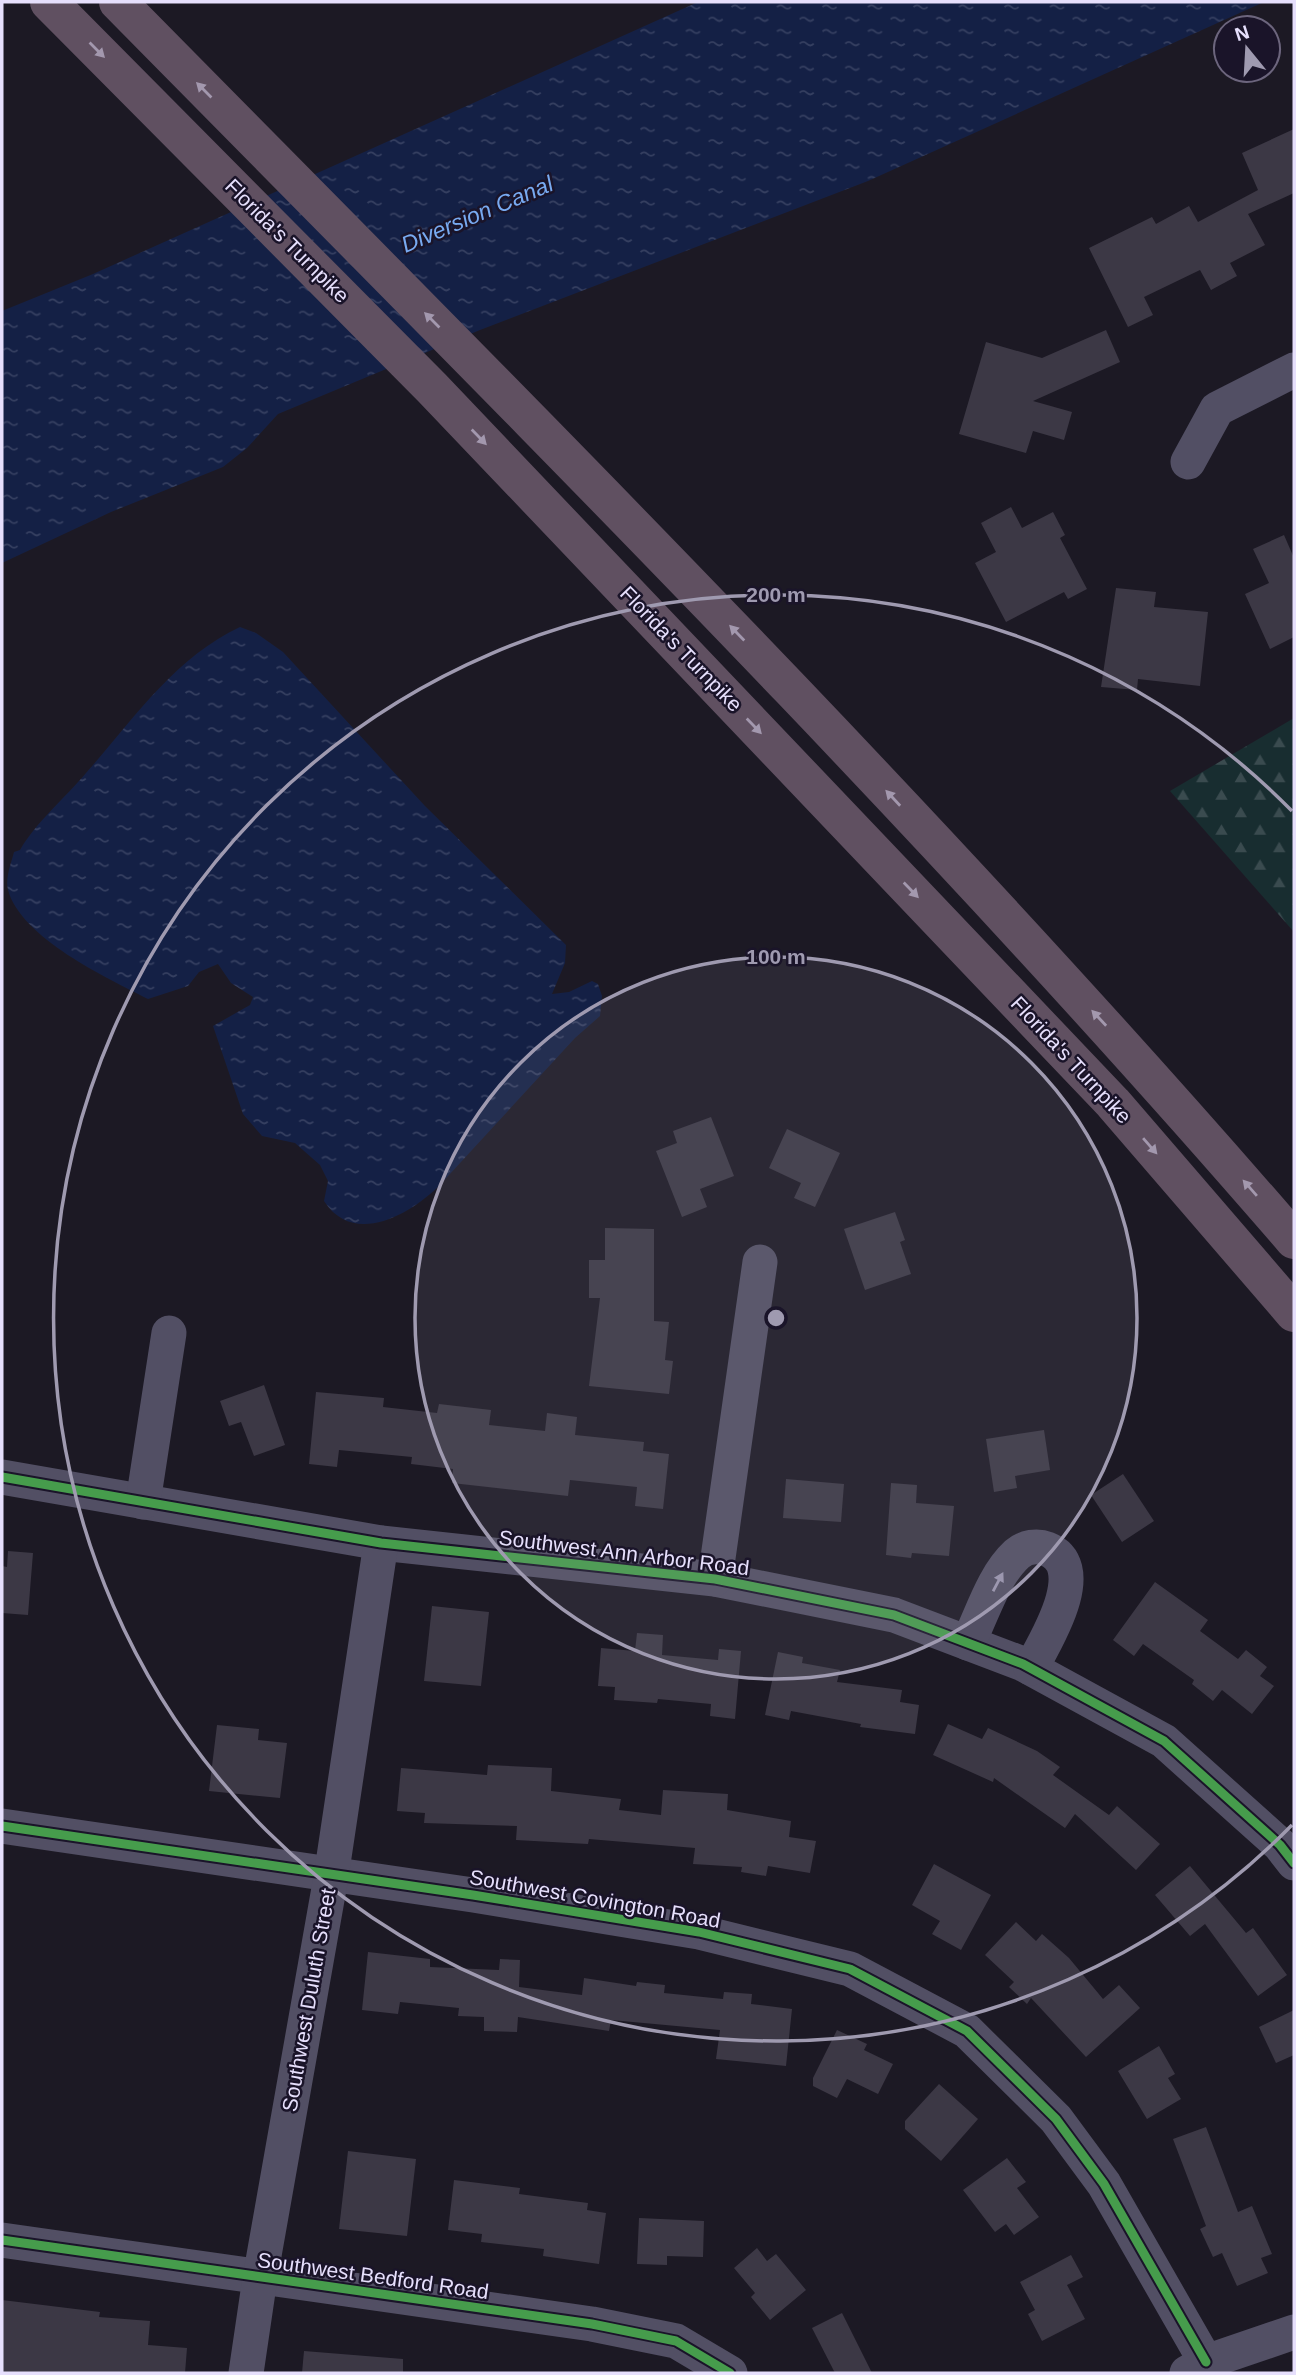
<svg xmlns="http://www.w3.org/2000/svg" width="1296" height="2375" viewBox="0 0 1296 2375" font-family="Helvetica,sans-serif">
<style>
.forest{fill:url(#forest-firs)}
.water{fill:url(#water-ripples)}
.building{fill:#3c3845}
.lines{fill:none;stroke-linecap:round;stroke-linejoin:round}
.minor{stroke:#524f64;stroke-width:35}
.highway{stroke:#605061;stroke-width:38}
.cycleway-casing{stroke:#1a1429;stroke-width:13}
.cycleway{stroke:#469c4c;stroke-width:9}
.oneway{fill:#a398ae}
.oneway2{fill:#9c97b0}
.ring{fill:none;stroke:#9f9ab0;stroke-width:3.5}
.labels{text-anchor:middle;stroke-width:5;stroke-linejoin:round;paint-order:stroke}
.street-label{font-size:21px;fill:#e6dffc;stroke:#1a1429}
.water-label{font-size:23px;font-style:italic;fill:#78aaf1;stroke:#1a1429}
.centre{fill:#9f9ab0;stroke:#1a1429;stroke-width:3.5}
.ring-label{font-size:21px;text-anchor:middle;font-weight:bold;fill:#9f9ab0;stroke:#1a1429;stroke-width:5;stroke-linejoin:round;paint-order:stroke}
</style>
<defs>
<pattern id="forest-firs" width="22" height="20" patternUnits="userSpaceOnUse" patternTransform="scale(1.75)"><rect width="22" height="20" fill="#182d30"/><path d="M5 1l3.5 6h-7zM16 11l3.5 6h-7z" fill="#3a4b4f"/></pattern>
<pattern id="water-ripples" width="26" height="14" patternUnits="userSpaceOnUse" patternTransform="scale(1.75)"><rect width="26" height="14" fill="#142045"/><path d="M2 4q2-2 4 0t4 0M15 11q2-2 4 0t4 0" fill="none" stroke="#364061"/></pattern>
</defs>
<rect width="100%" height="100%" fill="#1c1924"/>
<path class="forest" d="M1294 718V932L1170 791Z"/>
<g class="water">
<path d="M698 2H1264L868 181 480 330 278 414 247 448 223 467 111 512 2 563V311L93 274Z"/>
<path d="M240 627 256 633 283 652 425 806 566 945 565 963 552 994 569 992 592 981 598 984 602 996 600 1016 575 1038 437 1188C407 1216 353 1246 324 1201L328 1181 320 1165 295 1143 262 1136 243 1114 213 1026 250 1005 253 997 231 983 218 964 199 972 188 986 148 999C107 978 21 938 8 890 5 878 11 864 14 852L20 850C36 822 65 798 86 773 133 720 174 658 240 627Z"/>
</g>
<g class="building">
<path d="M1294 129V193L1248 214 1265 245 1230 263 1237 276 1211 290 1200 270 1144 297 1153 315 1128 327 1089 248 1152 217 1156 224 1189 206 1198 222 1258 190 1242 153Z"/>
<path d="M1106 330 1120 362 1033 401 1072 412 1064 440 1033 431 1026 453 959 434 986 342 1042 358Z"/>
<path d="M1011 507 1022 528 1053 512 1065 535 1060 538 1087 589 1068 599 1064 592 1006 622 975 563 996 552 981 523Z"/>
<path d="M1284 535 1294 558V637L1270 649 1245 594 1269 583 1253 549Z"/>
<path d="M1116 588 1156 592 1154 607 1208 612 1200 686 1138 679 1137 690 1101 687Z"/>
<path d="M711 1117 734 1176 700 1189 707 1207 682 1217 656 1151 677 1143 673 1131Z"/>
<path d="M787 1129 840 1153 815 1207 794 1198 801 1183 769 1168Z"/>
<path d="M895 1212 905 1240 900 1242 911 1274 865 1290 844 1229Z"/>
<path d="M605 1228 654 1229V1321L669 1322 665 1360 673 1361 669 1394 589 1386 600 1298H589V1260H605Z"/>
<path d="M264 1385 285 1445 254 1456 241 1422 229 1426 220 1401Z"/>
<path d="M316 1392 384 1398 383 1407 437 1413 439 1404 491 1410 489 1425 545 1431 547 1413 577 1417 575 1435 644 1442 643 1451 669 1454 663 1509 635 1506 637 1487 570 1480 568 1496 452 1483 453 1469 411 1464 412 1457 339 1450 337 1467 309 1464Z"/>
<path d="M1044 1430 1050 1470 1015 1476 1017 1488 994 1492 986 1439Z"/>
<path d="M1123 1474 1154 1521 1122 1542 1091 1495Z"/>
<path d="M786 1479 844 1484 841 1522 783 1518Z"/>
<path d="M891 1483 917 1485 916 1503 954 1506 949 1556 912 1553 911 1558 886 1555Z"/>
<path d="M8 1551 33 1553 28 1615 2 1613V1566L7 1567Z"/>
<path d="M1155 1582 1208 1620 1200 1631 1238 1659 1246 1650 1267 1667 1260 1676 1274 1686 1252 1714 1222 1690 1213 1701 1192 1684 1194 1680 1143 1644 1134 1656 1113 1640Z"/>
<path d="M432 1606 489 1612 481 1686 424 1681Z"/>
<path d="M637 1633 663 1635 662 1655 718 1660 719 1649 741 1651 735 1719 710 1716 711 1704 658 1699 657 1703 614 1700 615 1687 598 1686 601 1648 635 1651Z"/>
<path d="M778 1652 803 1657 802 1663 840 1670 837 1682 902 1690 900 1702 919 1705 915 1734 860 1727 861 1724 791 1711 789 1720 765 1715Z"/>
<path d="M948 1724 982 1739 988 1728 1037 1751 1060 1767 1053 1775 1109 1815 1117 1806 1160 1844 1136 1870 1075 1814 1065 1828 994 1778 993 1782 933 1755Z"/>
<path d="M217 1725 259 1729 258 1740 287 1743 280 1798 209 1791Z"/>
<path d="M488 1765 552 1768 551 1791 621 1799 619 1810 661 1815 663 1790 728 1794 727 1810 791 1821 789 1837 816 1841 810 1873 768 1866 766 1876 741 1872 742 1867 693 1864 695 1848 589 1839 588 1844 516 1840 517 1826 424 1823 425 1813 397 1811 401 1768 487 1775Z"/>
<path d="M934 1864 991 1895 961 1950 932 1934 940 1921 912 1905Z"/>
<path d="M1190 1866 1246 1933 1253 1928 1287 1975 1258 1996 1205 1924 1190 1936 1155 1895Z"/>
<path d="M1016 1922 1036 1941 1042 1934 1069 1958 1103 1999 1119 1985 1140 2008 1086 2057 1031 1998 1027 2004 1009 1987 1014 1982 985 1955Z"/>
<path d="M368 1952 430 1959V1967L499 1970 500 1959 520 1960 519 1987 582 1995 584 1978 636 1986 637 1982 665 1985 664 1993 723 1999 724 1992 752 1994 751 2004 792 2009 786 2066 716 2059 720 2030 611 2020 609 2031 518 2017 517 2032 484 2031V2017L458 2016 459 2008 400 2002 398 2014 362 2010Z"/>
<path d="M1294 2010V2055L1276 2063 1259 2027Z"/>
<path d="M837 2030 867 2044 864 2050 893 2064 878 2094 847 2079 837 2098 813 2086V2078Z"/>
<path d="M1159 2046 1175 2074 1168 2078 1181 2099 1147 2119 1118 2071Z"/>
<path d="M939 2084 978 2119 941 2161 905 2129V2121Z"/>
<path d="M1206 2127 1238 2212 1252 2206 1272 2254 1261 2258 1268 2273 1237 2286 1222 2253 1213 2257 1200 2229 1206 2226 1173 2139Z"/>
<path d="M348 2151 416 2159 407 2236 339 2229Z"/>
<path d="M1007 2158 1026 2182 1017 2188 1039 2217 1014 2235 1006 2224 995 2232 963 2190Z"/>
<path d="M454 2180 520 2188 519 2194 588 2203 587 2210 606 2213 599 2264 543 2256 544 2249 481 2242 482 2234 448 2230Z"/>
<path d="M639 2218 704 2221 703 2257 667 2256V2265L637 2264Z"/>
<path d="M757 2248 767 2261 776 2254 806 2290 770 2320 751 2297 755 2293 734 2268Z"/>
<path d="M1071 2255 1083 2277 1067 2285 1085 2319 1042 2341 1028 2314 1035 2310 1020 2282Z"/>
<path d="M2 2300 100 2312 99 2317 150 2321 148 2345 187 2348 185 2373H2Z"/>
<path d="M842 2313 872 2373H835L812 2328Z"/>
<path d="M304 2351 403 2359V2373H302Z"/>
</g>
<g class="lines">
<g class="minor">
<path d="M1188 462 1217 409 1294 370"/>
<path d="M2 1477 381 1543 715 1579 894 1615 1023 1664 1164 1741 1280 1845 1294 1863"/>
<path d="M143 1502 169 1333"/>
<path d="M715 1579 760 1262"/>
<path d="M968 1643C982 1615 993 1576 1017 1554 1025 1547 1037 1545 1047 1549 1092 1567 1045 1642 1031 1668"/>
<path d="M2 1826 473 1895 699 1932 850 1969 967 2031 1056 2119 1104 2184 1206 2362"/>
<path d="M2 2240 592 2324 676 2341 730 2373"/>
<path d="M246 2373 260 2278 331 1877 381 1543"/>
<path d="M1187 2373 1206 2362 1294 2332"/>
</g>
<g class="highway">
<path d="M49 2 432 388 1113 1103 1294 1313"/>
<path d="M118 2C517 407 922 809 1294 1240"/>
</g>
<defs>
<g id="cycleway">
<path d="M2 1477 381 1543 715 1579 894 1615 1023 1664 1164 1741 1280 1845 1294 1863"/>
<path d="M2 1826 473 1895 699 1932 850 1969 967 2031 1056 2119 1104 2184 1206 2362"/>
<path d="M2 2240 592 2324 676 2341 730 2373"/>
</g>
</defs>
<use href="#cycleway" class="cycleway-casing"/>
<use href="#cycleway" class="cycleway"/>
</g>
<defs><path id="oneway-solid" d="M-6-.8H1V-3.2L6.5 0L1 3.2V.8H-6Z" transform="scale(1.75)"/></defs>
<g class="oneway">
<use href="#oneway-solid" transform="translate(97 50) rotate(45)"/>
<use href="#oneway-solid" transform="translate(204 90) rotate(-135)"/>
<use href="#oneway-solid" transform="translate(432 320) rotate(-135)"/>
<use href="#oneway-solid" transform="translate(479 437) rotate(46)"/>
<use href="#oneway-solid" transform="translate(737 633) rotate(-134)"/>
<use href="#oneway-solid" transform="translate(754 726) rotate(46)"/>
<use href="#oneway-solid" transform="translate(893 798) rotate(-133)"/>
<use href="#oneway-solid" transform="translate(911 890) rotate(46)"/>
<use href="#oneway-solid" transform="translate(1099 1018) rotate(-133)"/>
<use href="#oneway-solid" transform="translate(1150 1146) rotate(49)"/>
<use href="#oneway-solid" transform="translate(1250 1188) rotate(-131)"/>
</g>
<use class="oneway2" href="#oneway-solid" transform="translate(998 1582) rotate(-62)"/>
<circle cx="776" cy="1318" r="361" fill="#9f9ab0" fill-opacity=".12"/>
<g class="ring">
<circle cx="776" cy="1318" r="361"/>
<path d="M1292 1825A723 723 0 1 1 1292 811"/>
</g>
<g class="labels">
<g class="street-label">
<text transform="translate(287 241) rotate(45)" y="7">Florida's Turnpike</text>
<text transform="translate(681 649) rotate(46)" y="7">Florida's Turnpike</text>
<text transform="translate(1071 1060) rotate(47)" y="7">Florida's Turnpike</text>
<text transform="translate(624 1553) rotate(7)" y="7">Southwest Ann Arbor Road</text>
<text transform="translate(595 1899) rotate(10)" y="7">Southwest Covington Road</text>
<text transform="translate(309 2000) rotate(-80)" y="7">Southwest Duluth Street</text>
<text transform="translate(373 2276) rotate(8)" y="7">Southwest Bedford Road</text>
</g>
<g class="water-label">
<text transform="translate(477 214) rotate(-23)" y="8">Diversion Canal</text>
</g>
</g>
<circle cx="776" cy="1318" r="10" class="centre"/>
<g class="ring-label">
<text x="776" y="602">200 m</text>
<text x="776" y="964">100 m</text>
</g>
<rect width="1296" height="2375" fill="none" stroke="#e6dffc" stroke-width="7"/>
<g transform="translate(1247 49) rotate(342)"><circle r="33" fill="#1a1429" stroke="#6c657d" stroke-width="2"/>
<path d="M0-5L12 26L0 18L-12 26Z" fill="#9f9ab0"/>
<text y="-10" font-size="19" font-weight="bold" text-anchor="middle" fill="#e6dffc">N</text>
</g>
</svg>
